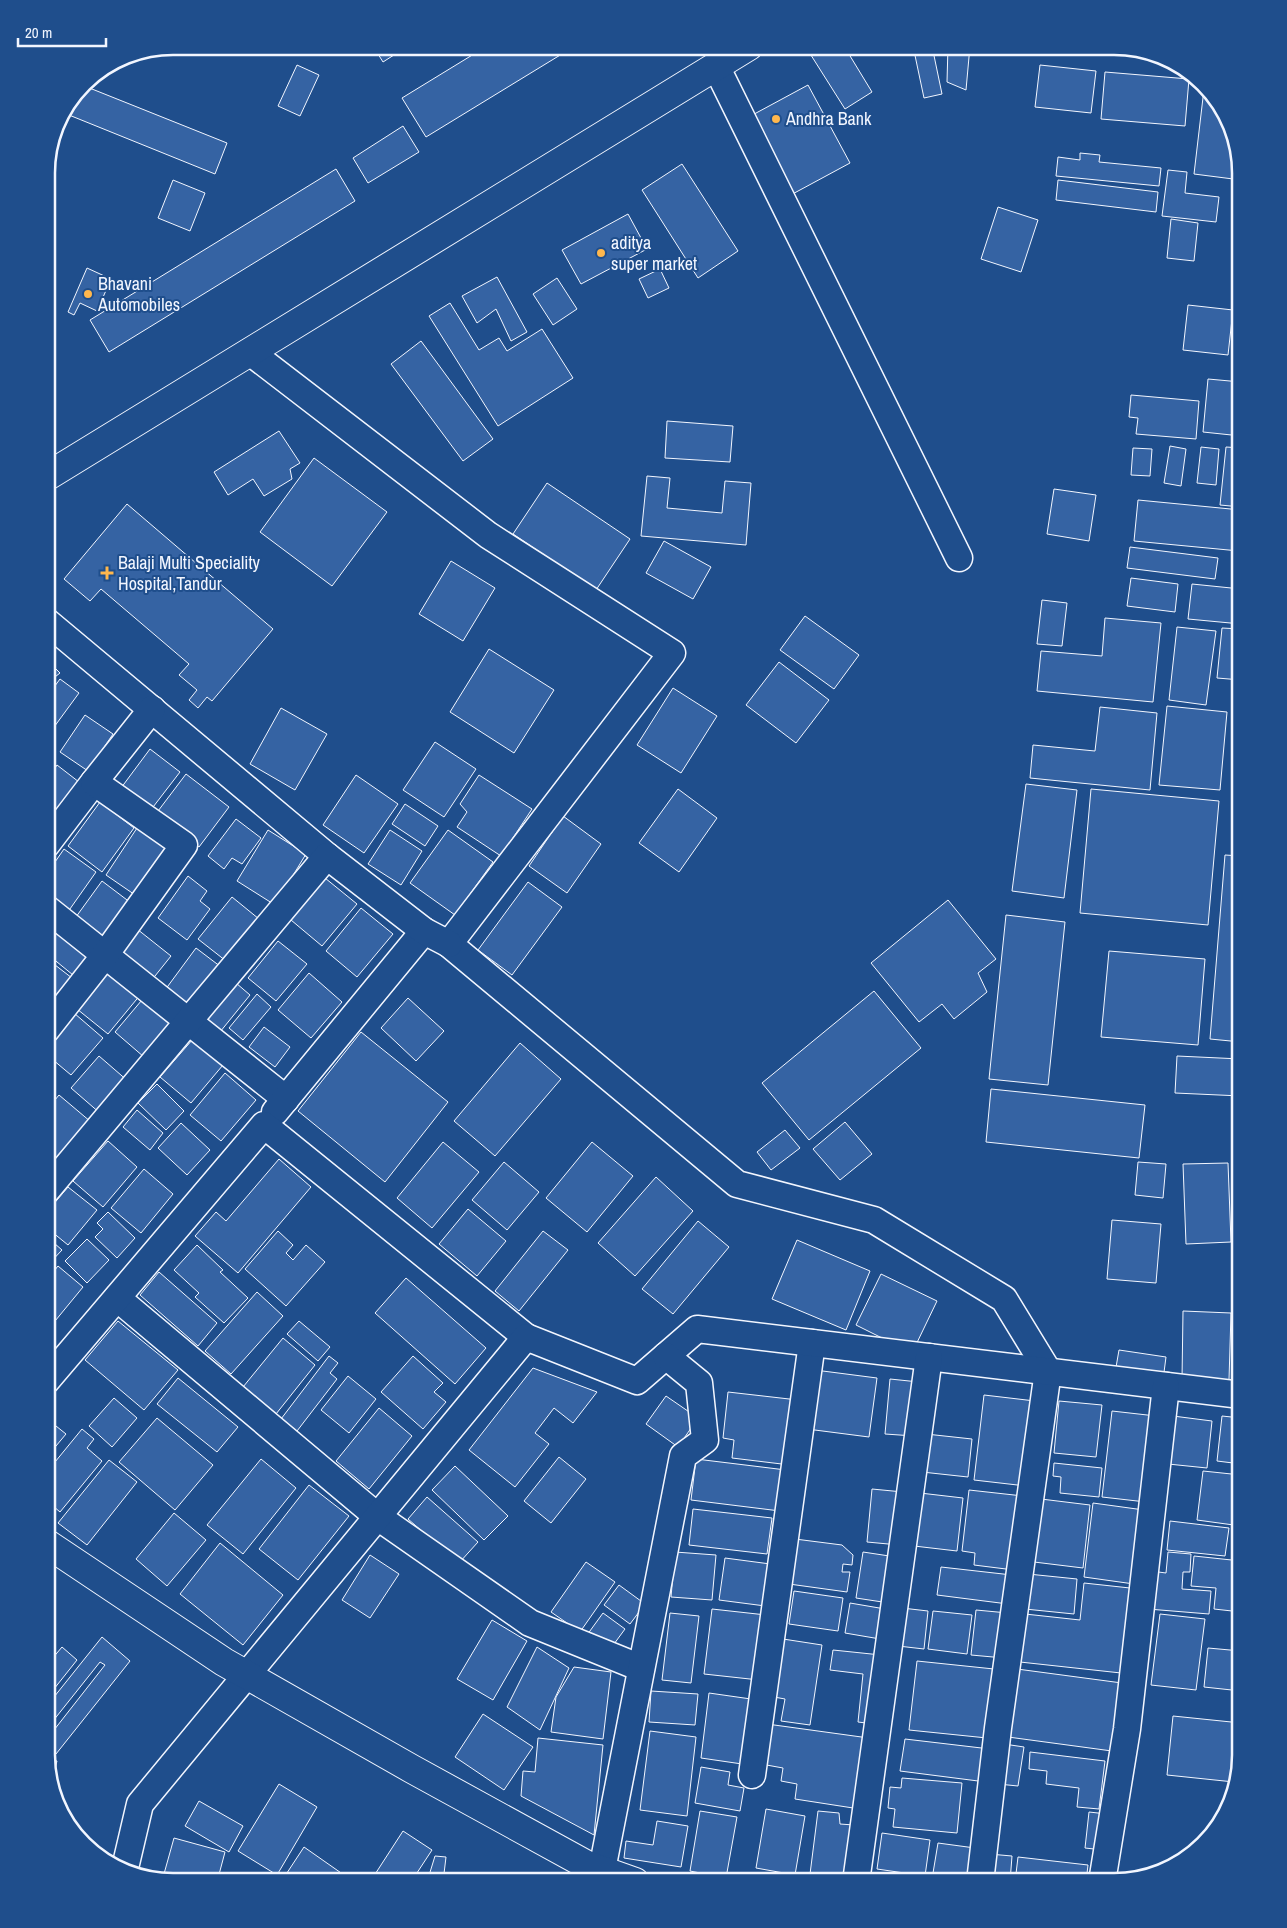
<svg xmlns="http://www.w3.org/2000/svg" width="1287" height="1928" viewBox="0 0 1287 1928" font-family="'Archivo Narrow',sans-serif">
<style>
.building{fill:#3563a3;stroke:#f2f6ff;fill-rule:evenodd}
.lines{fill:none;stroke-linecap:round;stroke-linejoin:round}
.minor-casing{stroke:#f2f6ff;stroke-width:29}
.tertiary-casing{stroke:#f2f6ff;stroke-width:30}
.trunk-casing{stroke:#f2f6ff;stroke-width:30}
.minor{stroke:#1f4e8c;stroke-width:26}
.tertiary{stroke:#1f4e8c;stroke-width:28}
.trunk{stroke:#1f4e8c;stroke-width:28}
.poi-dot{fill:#ffb74d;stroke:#1f4e8c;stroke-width:2}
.labels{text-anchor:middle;stroke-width:4;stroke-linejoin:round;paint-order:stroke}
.poi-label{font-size:18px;fill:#f2f6ff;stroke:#1f4e8c;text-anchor:start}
.rim{fill:none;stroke:#f2f6ff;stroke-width:2.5}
</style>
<rect width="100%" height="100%" fill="#1f4e8c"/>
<g class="building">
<path d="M373 46H408L383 62Z"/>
<path d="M487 46H575L426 137 402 98Z"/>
<path d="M818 46H844L872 92 845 109 809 52Z"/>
<path d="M913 46H932L942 94 924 98Z"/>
<path d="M948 46H970L966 90 947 82Z"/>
<path d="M297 65 319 75 300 116 278 106Z"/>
<path d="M1040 65 1096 71 1091 113 1035 107Z"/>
<path d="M1105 72 1189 79 1185 126 1101 119Z"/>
<path d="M82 85 227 143 215 174 64 113Z"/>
<path d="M808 85 850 163 787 197 745 119Z"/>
<path d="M1204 89 1224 110 1241 173V180L1194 174Z"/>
<path d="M403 126 419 152 368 183 353 158Z"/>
<path d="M1080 153 1100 155 1099 162 1161 168 1159 186 1056 176 1058 157 1080 160Z"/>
<path d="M682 164 738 251 698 278 642 190Z"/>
<path d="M336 169 355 201 109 352 90 320Z"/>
<path d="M1168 170 1187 172 1185 193 1219 197 1216 222 1162 216Z"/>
<path d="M173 180 205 193 190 231 158 218Z"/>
<path d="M1058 180 1158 192 1156 212 1056 200Z"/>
<path d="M998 207 1038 220 1021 272 981 259Z"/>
<path d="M628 214 647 249 581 284 562 250Z"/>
<path d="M1171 219 1198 223 1194 261 1167 258Z"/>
<path d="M87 268 111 279 97 311 80 303 74 315 68 312Z"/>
<path d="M660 269 669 288 648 298 639 279Z"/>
<path d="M46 270 55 273 46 296Z"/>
<path d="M497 277 527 332 511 341 496 309 477 323 462 296Z"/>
<path d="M557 278 577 309 553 325 533 294Z"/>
<path d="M450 303 479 350 499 338 507 351 542 329 573 378 498 426 429 316Z"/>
<path d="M1188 305 1233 310 1228 355 1183 350Z"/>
<path d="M1241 310V347L1237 346Z"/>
<path d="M421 341 493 439 463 461 391 364Z"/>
<path d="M1208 379 1241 382V436L1203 432Z"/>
<path d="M1131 395 1199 401 1196 439 1136 434 1138 418 1129 417Z"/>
<path d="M667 421 733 426 730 462 665 458Z"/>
<path d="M279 431 300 463 290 469 292 479 264 496 253 479 228 495 214 472Z"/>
<path d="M1170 446 1186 449 1181 486 1164 483Z"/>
<path d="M1201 447 1219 449 1216 485 1197 483Z"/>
<path d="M1226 447 1241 448V507L1220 505Z"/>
<path d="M1133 448 1152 449 1150 476 1131 475Z"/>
<path d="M314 458 387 512 332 586 260 532Z"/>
<path d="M647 476 670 478 667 508 722 513 725 481 751 483 746 545 641 536Z"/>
<path d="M547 483 630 539 596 590 513 534Z"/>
<path d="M1054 489 1096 495 1089 541 1047 534Z"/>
<path d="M1138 500 1241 510 1239 551 1134 541Z"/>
<path d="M127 504 273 629 212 701 207 697 198 708 189 700 197 690 179 675 189 664 101 589 90 601 64 579Z"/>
<path d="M664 541 711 567 693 599 646 573Z"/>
<path d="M1130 547 1218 558 1215 579 1127 568Z"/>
<path d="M451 561 495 588 463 641 419 614Z"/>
<path d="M1131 578 1178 584 1175 612 1127 606Z"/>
<path d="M1192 584 1241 589V624L1188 619Z"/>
<path d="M1042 600 1067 603 1062 646 1037 644Z"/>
<path d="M805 616 859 655 834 689 780 650Z"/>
<path d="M1105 618 1161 623 1153 702 1037 691 1041 651 1102 656Z"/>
<path d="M1177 627 1216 631 1206 705 1169 700Z"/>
<path d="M1222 628 1241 629V680L1217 678Z"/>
<path d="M489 649 554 690 514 753 450 712Z"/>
<path d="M46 659 60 673 46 684Z"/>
<path d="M779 662 829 700 796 743 746 705Z"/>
<path d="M60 679 79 693 46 738V698Z"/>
<path d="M673 688 717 716 681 773 637 745Z"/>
<path d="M1167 706 1227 712 1220 790 1159 785Z"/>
<path d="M1100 707 1157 713 1150 790 1030 778 1033 745 1095 751Z"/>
<path d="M281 708 327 734 295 790 250 764Z"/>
<path d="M85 715 113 734 88 771 60 752Z"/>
<path d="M435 742 476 769 444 817 403 790Z"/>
<path d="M150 749 180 772 150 811 121 788Z"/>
<path d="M57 765 79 782 49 823 46 822V776L49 777Z"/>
<path d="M186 774 229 807 199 847 155 815Z"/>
<path d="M356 775 398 804 364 853 323 825Z"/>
<path d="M479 775 532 809 501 856 457 827 467 812 460 804Z"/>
<path d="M1026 784 1077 790 1064 898 1012 891Z"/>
<path d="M678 789 717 818 679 872 639 843Z"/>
<path d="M1091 789 1219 801 1208 925 1080 913Z"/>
<path d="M100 802 134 828 102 872 68 846Z"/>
<path d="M405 804 438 826 425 846 392 824Z"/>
<path d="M563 816 601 844 567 893 529 866Z"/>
<path d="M236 819 261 838 242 864 232 858 224 869 208 856Z"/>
<path d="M137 828 173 852 141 899 106 875Z"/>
<path d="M268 830 306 854 275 905 237 881Z"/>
<path d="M390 830 422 851 401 885 368 864Z"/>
<path d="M448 830 493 862 455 915 410 883Z"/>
<path d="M64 849 96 872 65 916 46 902V875Z"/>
<path d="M1225 855 1241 856V1042L1210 1039Z"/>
<path d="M188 876 207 891 200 901 210 909 187 940 158 918Z"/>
<path d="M325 878 357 904 322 946 291 920Z"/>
<path d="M102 881 135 906 107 945 73 921Z"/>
<path d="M528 882 562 907 512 975 478 950Z"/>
<path d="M232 897 259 919 226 961 198 939Z"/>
<path d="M948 900 996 959 978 973 987 992 954 1019 942 1004 919 1022 871 963Z"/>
<path d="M361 908 393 934 357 977 326 951Z"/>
<path d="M1006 915 1065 922 1048 1085 989 1079Z"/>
<path d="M59 928 91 953 73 975 46 953V945Z"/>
<path d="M137 929 171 956 151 981 117 955Z"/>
<path d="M278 941 307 964 276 1001 248 978Z"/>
<path d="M196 948 225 970 193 1011 165 990Z"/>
<path d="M1109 951 1205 959 1198 1045 1101 1037Z"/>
<path d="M46 958 72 978 56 998 46 989Z"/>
<path d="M109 968 141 994 108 1034 77 1009Z"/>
<path d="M309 973 342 1002 311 1038 278 1010Z"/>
<path d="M236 983 250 995 220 1032 205 1020Z"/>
<path d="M874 991 921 1048 809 1140 762 1083Z"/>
<path d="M147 994 176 1019 144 1057 115 1032Z"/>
<path d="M257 994 271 1007 243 1040 229 1028Z"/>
<path d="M46 995 54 1001 46 1010Z"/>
<path d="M408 998 444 1031 416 1061 381 1028Z"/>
<path d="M74 1013 103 1038 71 1075 46 1054V1045Z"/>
<path d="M264 1027 290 1047 275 1067 249 1047Z"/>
<path d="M361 1032 448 1102 385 1182 298 1111Z"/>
<path d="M193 1039 223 1065 191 1103 160 1077Z"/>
<path d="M520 1043 561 1079 495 1156 454 1121Z"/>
<path d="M99 1056 129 1082 101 1114 71 1088Z"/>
<path d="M1177 1056 1241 1059V1096L1175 1093Z"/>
<path d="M225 1073 256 1100 221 1141 190 1115Z"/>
<path d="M157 1084 184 1111 166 1130 138 1103Z"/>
<path d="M46 1086 55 1093 46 1104Z"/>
<path d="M991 1089 1145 1105 1139 1158 986 1142Z"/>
<path d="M59 1095 91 1122 58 1162 46 1153V1111Z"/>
<path d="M137 1110 163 1133 150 1150 123 1127Z"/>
<path d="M845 1122 872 1154 840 1180 813 1149Z"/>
<path d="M181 1123 210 1150 187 1175 158 1148Z"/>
<path d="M785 1130 800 1148 771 1170 757 1152Z"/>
<path d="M108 1141 137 1167 103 1207 73 1181Z"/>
<path d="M443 1142 479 1172 432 1228 397 1198Z"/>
<path d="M592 1142 633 1176 587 1232 546 1198Z"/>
<path d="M279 1159 311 1187 238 1273 195 1236 216 1212 226 1221Z"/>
<path d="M504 1162 539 1192 507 1230 472 1200Z"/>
<path d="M1138 1162 1166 1164 1163 1198 1135 1195Z"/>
<path d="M1228 1163 1231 1242 1186 1244 1183 1164Z"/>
<path d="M144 1169 173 1194 141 1233 111 1208Z"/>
<path d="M656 1177 693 1211 635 1276 598 1243Z"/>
<path d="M68 1187 97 1210 68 1245 46 1227V1213Z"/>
<path d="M468 1209 506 1241 477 1276 439 1244Z"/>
<path d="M108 1212 135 1238 117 1258 95 1237 103 1229 97 1223Z"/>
<path d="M1112 1220 1161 1224 1156 1283 1107 1279Z"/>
<path d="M698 1221 729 1247 673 1314 642 1289Z"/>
<path d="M278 1231 293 1245 286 1253 293 1260 306 1245 325 1262 286 1306 245 1269Z"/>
<path d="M543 1231 568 1250 519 1311 495 1291Z"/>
<path d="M46 1236 62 1250 46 1267Z"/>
<path d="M87 1239 109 1260 87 1283 65 1261Z"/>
<path d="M797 1240 870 1271 846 1330 772 1299Z"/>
<path d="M197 1245 223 1270 220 1272 248 1298 224 1323 195 1297 199 1293 174 1270Z"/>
<path d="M58 1266 83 1287 46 1332V1281Z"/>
<path d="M159 1272 217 1323 198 1346 140 1295Z"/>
<path d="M881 1274 937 1301 912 1353 856 1325Z"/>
<path d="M406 1278 486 1348 455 1384 375 1313Z"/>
<path d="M257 1292 283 1316 231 1374 205 1351Z"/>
<path d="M1183 1311 1231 1313 1229 1380 1182 1379Z"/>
<path d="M118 1321 178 1370 144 1410 85 1360Z"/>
<path d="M299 1321 330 1347 318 1361 287 1334Z"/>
<path d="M283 1338 315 1365 276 1414 243 1387Z"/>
<path d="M1236 1338H1241V1390L1235 1389Z"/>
<path d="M1119 1350 1166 1357 1163 1380 1115 1373Z"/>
<path d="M329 1356 338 1363 330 1373 337 1379 297 1431 281 1419Z"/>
<path d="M413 1356 443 1383 434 1392 446 1402 423 1429 381 1392Z"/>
<path d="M533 1368 597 1392 573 1423 554 1408 535 1433 549 1444 515 1487 469 1450Z"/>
<path d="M815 1370 877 1378 869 1437 807 1429Z"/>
<path d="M348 1376 376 1399 349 1433 321 1410Z"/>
<path d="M178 1378 238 1427 217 1452 157 1404Z"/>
<path d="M890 1379 919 1382 914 1436 885 1434Z"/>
<path d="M728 1392 798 1400 790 1465 732 1458 734 1440 723 1438Z"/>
<path d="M984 1395 1035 1401 1026 1486 974 1480Z"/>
<path d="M666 1396 698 1418 678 1447 646 1424Z"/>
<path d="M114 1398 137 1418 112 1447 89 1426Z"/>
<path d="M1059 1401 1102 1405 1096 1457 1054 1453Z"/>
<path d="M379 1408 412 1436 369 1489 336 1461Z"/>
<path d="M1112 1411 1156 1416 1146 1502 1102 1497Z"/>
<path d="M1173 1416 1212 1421 1207 1468 1168 1464Z"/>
<path d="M1222 1416 1241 1418V1464L1217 1461Z"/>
<path d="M46 1418 66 1434 46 1458Z"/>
<path d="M157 1418 213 1465 175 1510 119 1462Z"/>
<path d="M82 1429 94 1439 87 1448 102 1461 60 1512 46 1500V1473Z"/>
<path d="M926 1434 972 1439 968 1477 922 1472Z"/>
<path d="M559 1457 586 1479 551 1523 524 1501Z"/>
<path d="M261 1459 296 1488 243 1554 207 1525Z"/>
<path d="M696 1459 786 1470 780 1511 691 1500Z"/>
<path d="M109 1460 137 1482 87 1545 58 1523Z"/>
<path d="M1054 1463 1102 1468 1099 1497 1060 1493 1061 1477 1053 1476Z"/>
<path d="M455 1466 508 1516 484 1540 432 1490Z"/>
<path d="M1203 1471 1241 1475V1526L1197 1520Z"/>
<path d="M309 1485 349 1516 298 1580 259 1549Z"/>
<path d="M872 1489 903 1492 899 1545 867 1542Z"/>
<path d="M969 1490 1023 1496 1014 1570 974 1565 975 1553 962 1551Z"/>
<path d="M920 1493 963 1498 957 1551 914 1546Z"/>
<path d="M427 1497 478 1542 459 1563 408 1519Z"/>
<path d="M1041 1499 1090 1505 1083 1568 1034 1562Z"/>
<path d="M1093 1503 1144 1510 1134 1584 1084 1577Z"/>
<path d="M693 1509 772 1518 767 1554 689 1545Z"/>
<path d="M174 1513 206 1540 167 1586 136 1559Z"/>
<path d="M1170 1521 1229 1528 1225 1556 1167 1550Z"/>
<path d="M795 1539 842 1545 853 1555 852 1565 843 1564 842 1572H850L847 1592 789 1584Z"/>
<path d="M220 1543 283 1595 243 1645 180 1594Z"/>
<path d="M675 1552 716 1555 712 1600 671 1597Z"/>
<path d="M863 1552 896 1557 889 1603 856 1598Z"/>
<path d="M1168 1552 1191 1554 1190 1572H1183L1182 1589 1211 1591 1209 1614 1148 1609 1151 1571 1166 1573Z"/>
<path d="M370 1555 399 1574 370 1618 342 1600Z"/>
<path d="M1194 1556 1241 1561V1612L1214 1609 1216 1588 1191 1586Z"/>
<path d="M725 1558 778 1565 773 1607 719 1600Z"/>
<path d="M586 1562 615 1582 580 1632 551 1612Z"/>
<path d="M941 1567 1012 1575 1008 1604 937 1595Z"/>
<path d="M1028 1574 1077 1579 1074 1614 1025 1609Z"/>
<path d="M1084 1583 1130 1588 1121 1673 1020 1662 1025 1614 1080 1620Z"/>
<path d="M619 1585 645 1604 630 1624 604 1605Z"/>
<path d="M794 1591 843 1598 838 1631 789 1624Z"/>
<path d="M850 1603 891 1610 886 1640 845 1633Z"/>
<path d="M902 1608 928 1611 924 1649 898 1646Z"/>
<path d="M712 1609 766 1615 759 1680 704 1674Z"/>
<path d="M976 1610 1008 1613 1004 1658 971 1655Z"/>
<path d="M933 1611 972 1615 967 1654 928 1649Z"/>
<path d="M603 1613 625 1629 614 1644 609 1641 604 1648 587 1635Z"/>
<path d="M670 1613 699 1616 691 1683 662 1680Z"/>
<path d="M1160 1614 1205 1619 1196 1690 1151 1685Z"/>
<path d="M492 1620 527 1641 493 1700 457 1679Z"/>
<path d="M102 1637 130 1661 56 1754 46 1745V1707ZM100 1662 105 1665 54 1730 49 1726Z"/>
<path d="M783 1639 822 1645 810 1725 781 1721 785 1699 774 1697Z"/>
<path d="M62 1647 77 1660 46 1699V1666Z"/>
<path d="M537 1647 569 1668 540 1730 507 1707Z"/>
<path d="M1208 1648 1241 1651V1691L1204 1687Z"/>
<path d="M833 1650 881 1655 874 1724 858 1722 863 1674 830 1670Z"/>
<path d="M917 1661 994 1669 987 1738 909 1730Z"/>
<path d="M574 1667 611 1672 603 1739 551 1732 556 1697Z"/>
<path d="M1017 1669 1122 1683 1112 1751 1008 1737Z"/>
<path d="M651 1691 698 1694 695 1725 649 1722Z"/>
<path d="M709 1693 758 1700 749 1765 701 1758Z"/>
<path d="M483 1714 533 1747 504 1790 455 1757Z"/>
<path d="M1173 1716 1241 1723V1756L1234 1782 1167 1775Z"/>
<path d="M767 1724 876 1739 866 1810 795 1799 797 1784 781 1781 783 1768 761 1764Z"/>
<path d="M650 1731 696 1737 687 1816 640 1810Z"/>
<path d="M538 1738 603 1745 594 1835 521 1796 523 1771 535 1772Z"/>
<path d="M905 1739 990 1749 986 1782 900 1771Z"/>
<path d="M1004 1744 1024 1747 1018 1786 998 1784Z"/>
<path d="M1030 1752 1105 1761 1099 1809 1077 1807 1079 1788 1046 1784 1047 1771 1029 1769Z"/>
<path d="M47 1759 57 1761 52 1779Z"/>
<path d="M701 1767 730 1772 728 1785 744 1788 740 1811 695 1803Z"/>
<path d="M902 1778 962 1783 957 1833 893 1827 895 1809 888 1808 890 1787 901 1788Z"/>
<path d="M279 1784 317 1807 277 1875 238 1851Z"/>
<path d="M199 1801 243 1826 229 1852 185 1826Z"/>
<path d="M766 1809 805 1816 795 1875 756 1868Z"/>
<path d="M700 1811 737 1817 726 1878 690 1871Z"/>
<path d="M818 1811 839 1813 840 1824 854 1825 847 1882H809Z"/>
<path d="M1089 1812 1116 1815 1112 1851 1085 1848Z"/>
<path d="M657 1821 688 1826 681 1867 624 1858 626 1841 653 1845Z"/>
<path d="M403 1831 432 1850 411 1882H370Z"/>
<path d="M882 1833 930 1840 925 1876 877 1869Z"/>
<path d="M174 1838 225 1852 217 1882 162 1881Z"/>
<path d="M938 1843 975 1848 971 1878 933 1873Z"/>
<path d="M304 1847 354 1882H281Z"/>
<path d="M989 1854 1012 1856 1010 1882H987Z"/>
<path d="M435 1856 446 1857 443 1882H427Z"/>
<path d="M1018 1857 1088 1865 1086 1882H1015Z"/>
<path d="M478 1875 495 1882H475Z"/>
</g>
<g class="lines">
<defs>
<g id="minor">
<path d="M716 66 959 558"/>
<path d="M250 352 488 535 672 653 449 944 737 1184 874 1220 1004 1299 1048 1371 998 1728 980 1882"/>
<path d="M46 621 327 856"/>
<path d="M46 845 94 782"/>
<path d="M46 908 286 1099"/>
<path d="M46 1030 105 955 184 845 94 782 152 709"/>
<path d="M275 1112 424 931"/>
<path d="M46 1191 327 856 424 931 449 944"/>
<path d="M117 1298 378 1517 530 1623 641 1668"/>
<path d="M46 1381 264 1125 526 1337"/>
<path d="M752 1775 812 1343"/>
<path d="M125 1868 140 1804 526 1337 637 1381 697 1329 1241 1395"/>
<path d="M602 1870 683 1456 705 1440 699 1383 666 1356"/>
<path d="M856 1882 929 1357"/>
<path d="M1102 1882 1127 1729 1166 1386"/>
</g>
<path id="tertiary" d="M46 1543 224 1662 412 1769 587 1865 635 1882"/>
<path id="trunk" d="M46 477 749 46"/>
</defs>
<use href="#minor" class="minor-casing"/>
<use href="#tertiary" class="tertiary-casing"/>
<use href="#trunk" class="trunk-casing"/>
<use href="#minor" class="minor"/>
<use href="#tertiary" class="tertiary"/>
<use href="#trunk" class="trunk"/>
</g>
<g class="poi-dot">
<circle cx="776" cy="119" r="5"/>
<circle cx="601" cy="253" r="5"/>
<circle cx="88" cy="294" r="5"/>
<path d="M104.5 565.5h5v5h5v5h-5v5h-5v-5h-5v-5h5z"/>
</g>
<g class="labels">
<g class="poi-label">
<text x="786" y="125">Andhra Bank</text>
<text x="611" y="249">aditya<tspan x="611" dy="21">super market</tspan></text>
<text x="98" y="290">Bhavani<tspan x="98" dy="21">Automobiles</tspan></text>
<text x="118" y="569">Balaji Multi Speciality<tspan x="118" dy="21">Hospital,Tandur</tspan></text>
</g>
</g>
<path d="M0 0H1287V1928H0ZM173 55H1114A118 118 0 0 1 1232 173V1755A118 118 0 0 1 1114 1873H173A118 118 0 0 1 55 1755V173A118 118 0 0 1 173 55Z" fill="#1f4e8c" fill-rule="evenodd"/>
<path class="rim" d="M173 55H1114A118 118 0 0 1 1232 173V1755A118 118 0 0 1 1114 1873H173A118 118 0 0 1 55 1755V173A118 118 0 0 1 173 55Z"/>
<path d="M18 38v8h88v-8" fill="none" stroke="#f2f6ff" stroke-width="2.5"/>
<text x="25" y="38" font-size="15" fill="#f2f6ff" stroke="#1f4e8c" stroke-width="4" paint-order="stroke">20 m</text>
</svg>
